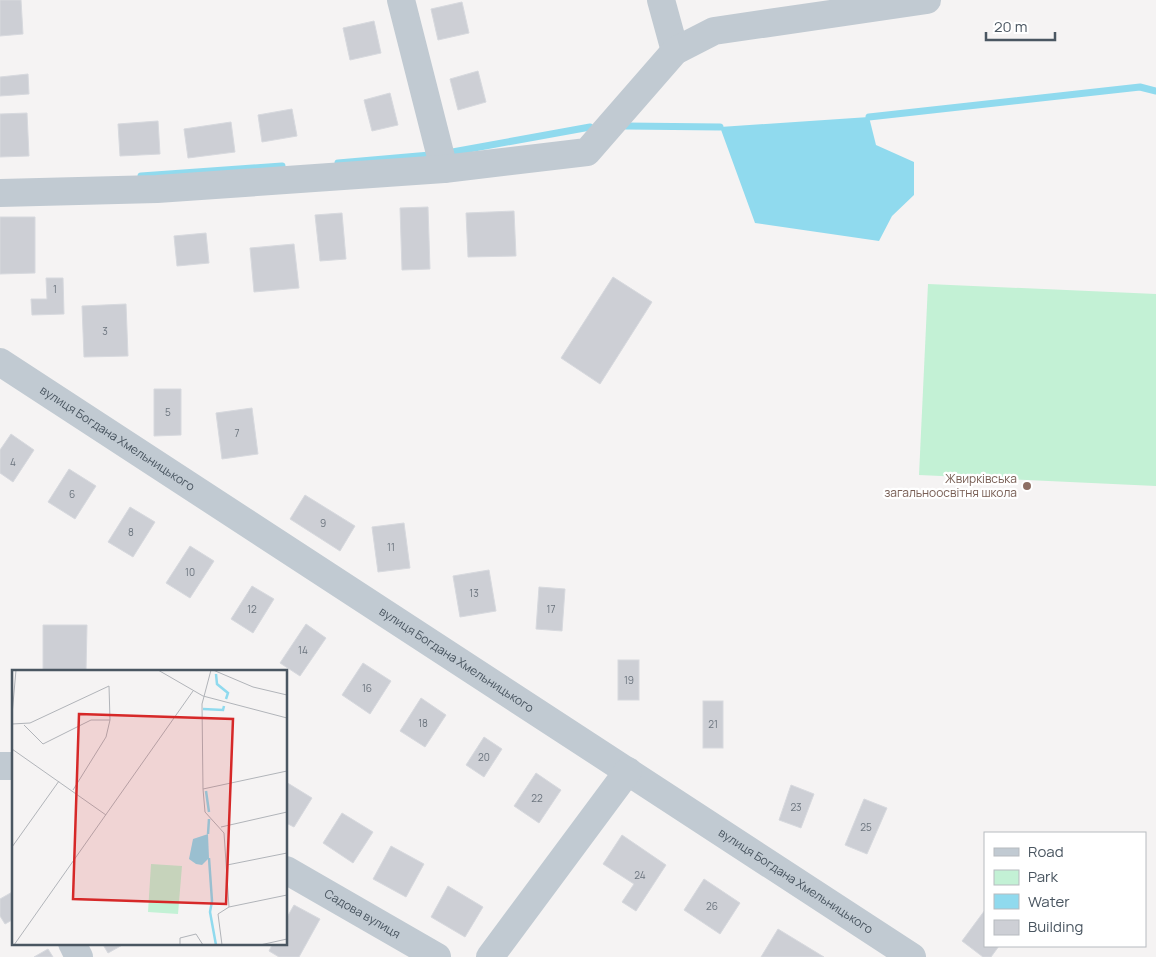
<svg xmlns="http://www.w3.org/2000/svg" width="1156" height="957" viewBox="0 0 1156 957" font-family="Manrope,sans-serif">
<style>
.green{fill:#c3f1d5}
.water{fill:#90daee}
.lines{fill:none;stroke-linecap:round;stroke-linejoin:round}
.stream{stroke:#90daee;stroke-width:7}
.building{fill:#cdcfd5;stroke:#d7d9de}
.minor{stroke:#c1cad2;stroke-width:28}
.education-dot{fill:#8d6e63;stroke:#fff;stroke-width:2}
.labels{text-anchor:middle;stroke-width:4.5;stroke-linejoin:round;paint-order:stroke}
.number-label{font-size:10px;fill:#6b747e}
.street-label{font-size:12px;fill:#4a5661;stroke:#fff}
.education-label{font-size:12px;fill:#785e54;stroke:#fff;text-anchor:end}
.inset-river{fill:none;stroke:#90daee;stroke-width:2.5}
.inset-road{fill:none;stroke:#b1b4b9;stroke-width:1}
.view{fill:#d62828;fill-opacity:0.15;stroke:#d62828;stroke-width:2.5}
.inset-edge{fill:none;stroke:#4a5661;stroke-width:2.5}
</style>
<rect width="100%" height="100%" fill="#f5f3f3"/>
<path class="green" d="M928 284 1156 294V486L919 475Z"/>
<path class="water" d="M869 117 876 145 914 162V195L892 216 879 241 755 223 720 127Z"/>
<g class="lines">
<g class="stream">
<path d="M869 117 1140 87 1156 91"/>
<path d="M626 126 720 127"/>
<path d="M447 153 590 127"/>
<path d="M338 163 430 155"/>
<path d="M141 176 282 166"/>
</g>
</g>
<g class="building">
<path d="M0 0H21L23 34 0 36Z"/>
<path d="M462 2 469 33 438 40 431 9Z"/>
<path d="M374 21 381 53 350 60 343 28Z"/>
<path d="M478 71 486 102 458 110 450 79Z"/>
<path d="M28 74 29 94 0 96V77Z"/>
<path d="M390 93 398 125 372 131 364 100Z"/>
<path d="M292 109 297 136 262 142 258 115Z"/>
<path d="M27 113 29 156 0 157V114Z"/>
<path d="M158 121 160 154 120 156 118 124Z"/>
<path d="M231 122 235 152 188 158 184 129Z"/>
<path d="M428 207 430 269 402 270 400 208Z"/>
<path d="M514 211 516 256 468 257 466 213Z"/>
<path d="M342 213 346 259 320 261 315 215Z"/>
<path d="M0 217H35V273L0 274Z"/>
<path d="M206 233 209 263 177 266 174 236Z"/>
<path d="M294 244 299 288 254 292 250 248Z"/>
<path d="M613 277 652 302 600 384 561 358Z"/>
<path d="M46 278H63L64 314 32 315 31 299H47Z"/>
<path d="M126 304 128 356 84 357 82 306Z"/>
<path d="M154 389H181V435L154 436Z"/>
<path d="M252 408 258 454 222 459 216 413Z"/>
<path d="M11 434 34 450 13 482 0 473V450Z"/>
<path d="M69 469 96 486 75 519 48 502Z"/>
<path d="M305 495 355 526 340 551 290 519Z"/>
<path d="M130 507 155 522 133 557 108 542Z"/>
<path d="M404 523 410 568 378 572 372 527Z"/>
<path d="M190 546 214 561 190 598 166 583Z"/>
<path d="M489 570 496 611 460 617 453 576Z"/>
<path d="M252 586 274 599 253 633 231 619Z"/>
<path d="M539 587 565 589 562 631 536 629Z"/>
<path d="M306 624 326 638 300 676 280 663Z"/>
<path d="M43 625H87L86 671 43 670Z"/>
<rect x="618" y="660" width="21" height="40"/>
<path d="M363 663 391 681 370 714 342 695Z"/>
<path d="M421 698 446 715 425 747 400 731Z"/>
<rect x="703" y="701" width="20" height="47"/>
<path d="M484 737 502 749 484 777 466 765Z"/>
<path d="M536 773 561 790 539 823 514 806Z"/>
<path d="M286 782 312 798 294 827 286 823Z"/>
<path d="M791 785 814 794 801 828 779 820Z"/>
<path d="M864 799 887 808 867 854 845 845Z"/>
<path d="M342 813 373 832 353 863 323 843Z"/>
<path d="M622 835 666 865 636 911 622 902 634 884 603 864Z"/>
<path d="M391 846 424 864 406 897 373 879Z"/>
<path d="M704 879 740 903 720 934 684 910Z"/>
<path d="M448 886 483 907 465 937 431 917Z"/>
<path d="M14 891V919L5 924 0 916V899Z"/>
<path d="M294 905 320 919 299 957H279L269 951 273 943H286V919Z"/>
<path d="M985 910V946H999L991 957H983L962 941Z"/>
<path d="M778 929 824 957H761Z"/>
<path d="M102 943H126L108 953Z"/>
<path d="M48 949 53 957H34Z"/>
</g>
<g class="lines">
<g class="minor">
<path d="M401 0 444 169"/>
<path d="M661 0 675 51"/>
<path d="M0 193 157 189 444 169 587 152 675 51 714 31 927 0"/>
<path id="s1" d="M0 362 912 957"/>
<path d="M0 766H14"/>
<path id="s2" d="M286 870 437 957"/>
<path d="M72 943 79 957"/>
<path d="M490 957 628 771"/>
</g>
</g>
<circle class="education-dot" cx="1027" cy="486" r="5"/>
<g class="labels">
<g class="number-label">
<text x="55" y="293">1</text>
<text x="105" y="335">3</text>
<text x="168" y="416">5</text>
<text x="237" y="437">7</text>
<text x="13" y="466">4</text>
<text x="72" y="498">6</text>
<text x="323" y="527">9</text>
<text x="131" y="536">8</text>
<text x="391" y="551">11</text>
<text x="190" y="576">10</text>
<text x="474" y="597">13</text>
<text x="252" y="613">12</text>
<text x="551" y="613">17</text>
<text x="303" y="654">14</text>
<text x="629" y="684">19</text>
<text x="367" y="692">16</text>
<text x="423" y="727">18</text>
<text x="713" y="728">21</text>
<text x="484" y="761">20</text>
<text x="537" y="802">22</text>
<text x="796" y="811">23</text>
<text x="866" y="831">25</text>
<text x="640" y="879">24</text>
<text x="712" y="910">26</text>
</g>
<g class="street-label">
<text dy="4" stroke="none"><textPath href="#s1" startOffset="140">вулиця Богдана Хмельницького</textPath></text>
<text dy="4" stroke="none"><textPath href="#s1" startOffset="545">вулиця Богдана Хмельницького</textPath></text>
<text dy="4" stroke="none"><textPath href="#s1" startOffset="950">вулиця Богдана Хмельницького</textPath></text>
<text dy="4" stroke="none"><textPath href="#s2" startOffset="88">Садова вулиця</textPath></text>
</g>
<g class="education-label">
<text x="1017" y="483">Жвирківська<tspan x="1017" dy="14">загальноосвітня школа</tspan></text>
</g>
</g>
<g transform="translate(12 670)">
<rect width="275" height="275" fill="#f5f3f3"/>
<path d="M139 194 170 196 166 244 136 242Z" fill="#c3f1d5"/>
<path d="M196 164 197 188 190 195 184 194 177 189 181 169Z" fill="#90daee"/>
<path class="inset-river" d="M204 4 205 14 216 23 214 29M191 39 211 40 212 36M194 121 197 142M196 164 197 149M197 188 200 231 198 242 204 275"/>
<path class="inset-road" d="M146 0 191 26 275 48M199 0 190 34 191 119 193 142 212 163 217 237 206 244 210 275M201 0 241 17 275 25M0 45 4 0M0 54 18 53 97 16 98 50 94 67 61 120M12 55 31 74 79 50H98M0 79 94 145M191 119 275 101M209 157 275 142M0 177 47 111M215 195 275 183M217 237 275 225M2 275 181 21M168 275V268L184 264 191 275M248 275 275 269"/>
<path class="view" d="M67 44 221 49 214 234 61 229Z"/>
<rect width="275" height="275" class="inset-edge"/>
</g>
<rect x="984" y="832" width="162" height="115" fill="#ffffff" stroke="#b7bbc0"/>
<rect x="994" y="848" width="25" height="8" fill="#c1cad2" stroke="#b7bbc0"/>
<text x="1028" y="857" font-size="15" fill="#4a5661">Road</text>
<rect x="994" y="870" width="25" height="15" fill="#c3f1d5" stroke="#b7bbc0"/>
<text x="1028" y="882" font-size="15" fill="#4a5661">Park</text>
<rect x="994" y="894" width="25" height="15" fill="#90daee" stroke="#b7bbc0"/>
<text x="1028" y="907" font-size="15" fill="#4a5661">Water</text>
<rect x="994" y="920" width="25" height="15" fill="#cdcfd5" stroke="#b7bbc0"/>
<text x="1028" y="932" font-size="15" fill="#4a5661">Building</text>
<path d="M986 32v8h69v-8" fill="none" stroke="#4a5661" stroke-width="2.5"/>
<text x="994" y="32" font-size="15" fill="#4a5661" stroke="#ffffff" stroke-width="4" paint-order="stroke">20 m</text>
</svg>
